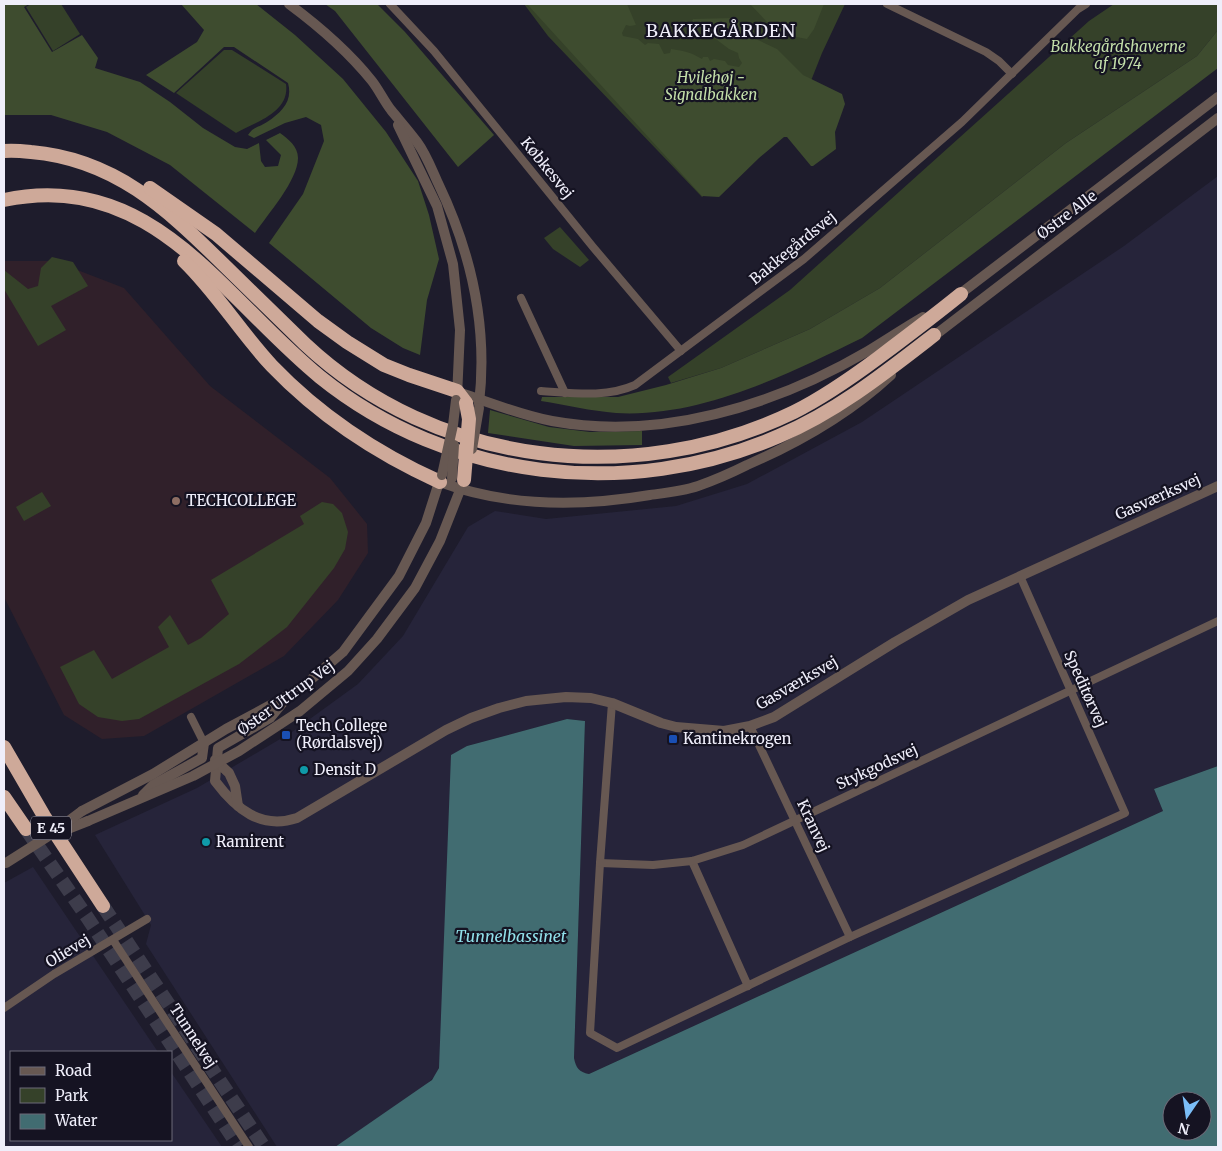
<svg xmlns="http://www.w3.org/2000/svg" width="1222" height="1151" viewBox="0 0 1222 1151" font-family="Merriweather,serif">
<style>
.built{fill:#26243a}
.education{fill:#30202a}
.green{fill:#354129}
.forest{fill:#3e4c2f}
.water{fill:#416c71;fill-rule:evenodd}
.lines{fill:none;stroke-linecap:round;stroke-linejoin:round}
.motorway-tunnel{stroke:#3d3c4b;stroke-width:14;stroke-dasharray:14 7;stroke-linecap:butt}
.minor{stroke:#675852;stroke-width:8}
.tertiary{stroke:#675852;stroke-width:10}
.motorway{stroke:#cea999;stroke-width:14}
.tertiary-bridge{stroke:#675852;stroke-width:10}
.motorway-bridge{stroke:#cea999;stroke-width:14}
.education-dot{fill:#8d6e63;stroke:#151322;stroke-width:2}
.transit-dot{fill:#1a4fb4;stroke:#151322;stroke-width:2}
.culture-dot{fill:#0f9aa8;stroke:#151322;stroke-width:2}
.labels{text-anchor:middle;stroke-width:4.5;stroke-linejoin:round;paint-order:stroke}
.shield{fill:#151322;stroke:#aeacb9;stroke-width:1}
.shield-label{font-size:14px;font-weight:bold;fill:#efeefa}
.park-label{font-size:15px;font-style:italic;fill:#c3dfa9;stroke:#151322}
.street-label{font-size:15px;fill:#efeefa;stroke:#151322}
.poi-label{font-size:15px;fill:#efeefa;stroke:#151322;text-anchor:start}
.water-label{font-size:16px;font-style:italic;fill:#91e0ea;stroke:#151322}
.quarter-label{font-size:18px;letter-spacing:1px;fill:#efeefa;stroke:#151322}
</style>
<rect width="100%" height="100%" fill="#1e1c2c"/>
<g class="built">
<path d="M1218 176V766L1154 789 1163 811 589 1074 580 1072 575 1066 574 1058 585 721 567 719 467 746 440 1064 437 1074 425 1086 335 1147H277L146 944 151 925 95 835 197 788 292 732 358 684 403 636 468 527 495 511 546 519 676 506 747 484 862 422 1124 246Z"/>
<path d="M33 867 158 1052H11V1140H171V1072L222 1147H4V883Z"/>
</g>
<path class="education" d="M4 261H54L124 288 210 386 330 478 367 524 368 553 338 600 284 656 144 736 102 739 64 715 4 597Z"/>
<g class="green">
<path d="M31 4H61L80 34 53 51 26 7Z"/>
<path d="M524 4H845L822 53 791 131 702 197 548 36Z"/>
<path d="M1114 4H1218V30L1197 56 1066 143 880 288 810 329 721 368 671 383 668 377 790 290 1089 21Z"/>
<path d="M224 50H232L286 84C290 112 256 122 236 133L176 93Z"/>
<path d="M560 227 589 260 580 267 553 249 544 238Z"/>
<path d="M52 257 73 262 88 286 51 306 66 330 38 346 4 289V270L28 289 38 286 41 268Z"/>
<path d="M42 492 51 506 24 521 16 507Z"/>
<path d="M322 502 333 504 342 513 348 532 345 549 334 568 287 627 239 664 139 719 122 721 98 717 79 704 60 667 94 650 112 679 169 647 158 627 170 615 188 645 201 638 229 614 211 580 304 524 300 516Z"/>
</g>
<g class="forest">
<path d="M7 4H29L24 7 52 52 82 35 98 58 95 68 140 82 170 102 203 128 235 147 247 149 259 143 261 161 265 167 278 166 281 155 266 140 280 133C288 139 298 146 298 158 298 180 268 214 255 233L170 165 107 132 51 115H4V6Z"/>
<path d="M181 4H256L295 35 343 79 386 132 418 181 429 215 439 259 427 300 420 355 403 348 371 328 269 243 303 194 324 141 321 125 306 117 285 123 254 138 248 135C254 126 258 128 267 122 282 112 293 101 288 83L234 47H224L174 93 146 75 197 42 204 30Z"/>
<path d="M325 4H377L405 32 494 135 458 167 335 11Z"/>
<path d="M527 4H627L636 25 630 26 626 25 622 33 623 36 638 39 645 45 648 43 659 44 664 54 670 53 671 49C685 51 690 52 702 59L703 57H708L710 61 714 59 725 61 728 65 739 67 742 63 739 58 738 53 729 49 692 21 693 19 734 18 758 40 777 49 803 75 842 94 845 104 835 132 836 149 813 166H811L787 137H784L759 158 719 197 702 196Z"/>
<path d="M750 4H824L814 29 807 39 791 36 769 24Z"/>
<path d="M1218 30V68L862 338C788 374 701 418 616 413 591 411 566 405 541 401L542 397H618L666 385 721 368 810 329 880 288 1066 143 1197 56Z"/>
<path d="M490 410 549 427 590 432 642 431V445L574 446 488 433Z"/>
</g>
<path class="water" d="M567 719 585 721 574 1058C576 1068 579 1072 589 1074L1163 811 1154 789 1218 766V1147H335L432 1080 439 1068 451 755 467 746ZM1172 1101H1202V1131H1172Z"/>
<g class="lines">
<g class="motorway-tunnel">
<path d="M26 829 87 917 239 1147"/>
<path d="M103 906 264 1147"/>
</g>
<g class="minor">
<path d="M390 4 434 51 593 247 681 351"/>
<path d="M887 4 986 52 999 61 1012 74"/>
<path d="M521 298 565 393"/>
<path d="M541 391C573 393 606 398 635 385L804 259 962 122 1078 9 1086 4"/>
<path d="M612 703 600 863 590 1033 617 1048 850 937 1125 813 1020 576"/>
<path d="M191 717 204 743"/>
<path d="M750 726 850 937"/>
<path d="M692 861 748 986"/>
<path d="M600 863 653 865 692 861 743 845 1218 621"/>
<path d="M113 940 249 1147"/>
<path d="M4 1008 54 974 147 919"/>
</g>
<g class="tertiary">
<path d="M289 4C320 27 348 51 372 81 379 90 384 101 391 110 400 121 409 131 417 142 426 154 432 170 438 183 471 252 488 328 479 404"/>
<path d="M398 125 437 206 453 264 460 330 457 397"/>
<path d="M956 297 1218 97"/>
<path d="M930 339 1218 118"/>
<path d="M458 392C489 402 520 415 552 421 660 441 774 406 868 351 886 340 904 328 923 317"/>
<path d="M440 482C507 507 579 507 650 495 665 493 683 491 698 486 715 480 731 473 747 465 800 442 849 414 891 375"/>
<path d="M289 695 270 718 218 748 215 781C236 809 261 830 297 818L446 730 471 718 499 708 526 701 566 697 591 698 612 703 661 723 676 727 724 731 750 726 774 717 895 642 968 600 1218 486"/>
<path d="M215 760 229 773 235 786 238 806"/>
<path d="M143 795 153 785 202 758 204 743"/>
<path d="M82 811 153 774 226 729 289 695 300 689 343 652 399 576 426 523 441 476"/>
<path d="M88 821 193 776 239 751 300 711 348 671 377 639 415 588 440 541 462 485"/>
</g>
<g class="motorway">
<path d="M4 151C13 150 22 151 31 152 114 159 166 208 222 263 250 290 277 317 305 344 436 467 635 489 794 412 824 397 851 378 878 358 906 337 934 316 961 294"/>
<path d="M150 188 216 234 318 321 347 342 384 365 409 375 457 391 466 403"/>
<path d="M4 200C152 169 221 296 320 377 449 481 629 501 779 436 836 412 885 373 934 335"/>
<path d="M184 261C217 293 241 333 272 366 319 415 378 454 440 482"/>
<path d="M4 747 44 816 103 906"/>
<path d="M4 797 26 829"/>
</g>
<g class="tertiary-bridge">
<path d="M472 449 479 408"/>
<path d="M442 475 453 425 456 400"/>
<path d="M452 478 454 445"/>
<path d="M60 832 88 821"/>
<path d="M6 863 47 837 82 811"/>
</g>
<path class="motorway-bridge" d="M464 480 469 419 466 403"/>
</g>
<circle class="education-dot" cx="176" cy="501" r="5"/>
<g class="transit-dot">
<rect x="281" y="730" width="10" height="10" rx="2.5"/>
<rect x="668" y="734" width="10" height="10" rx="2.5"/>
</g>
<g class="culture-dot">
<circle cx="304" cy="770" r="5"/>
<circle cx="206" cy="842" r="5"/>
</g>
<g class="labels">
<rect class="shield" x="31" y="816.5" width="40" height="23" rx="4"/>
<g class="shield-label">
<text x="51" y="833">E 45</text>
</g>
<g class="park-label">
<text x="1118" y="52">Bakkegårdshaverne<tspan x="1118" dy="17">af 1974</tspan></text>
<text x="711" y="83">Hvilehøj -<tspan x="711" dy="17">Signalbakken</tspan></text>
</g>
<g class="street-label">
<text transform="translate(547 168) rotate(51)" y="5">Købkesvej</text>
<text transform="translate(1067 215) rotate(-37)" y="5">Østre Alle</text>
<text transform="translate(793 248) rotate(-39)" y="5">Bakkegårdsvej</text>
<text transform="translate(1158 497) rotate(-24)" y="5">Gasværksvej</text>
<text transform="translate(797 683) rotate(-30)" y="5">Gasværksvej</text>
<text transform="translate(1085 689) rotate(66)" y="5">Speditørvej</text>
<text transform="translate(286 698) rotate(-36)" y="5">Øster Uttrup Vej</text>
<text transform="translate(877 767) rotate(-25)" y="5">Stykgodsvej</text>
<text transform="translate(813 826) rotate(65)" y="5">Kranvej</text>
<text transform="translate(68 951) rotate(-31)" y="5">Olievej</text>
<text transform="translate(193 1036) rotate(57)" y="5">Tunnelvej</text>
</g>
<g class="poi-label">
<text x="186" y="506">TECHCOLLEGE</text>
<text x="296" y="731">Tech College<tspan x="296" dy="17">(Rørdalsvej)</tspan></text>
<text x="683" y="744">Kantinekrogen</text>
<text x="314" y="775">Densit D</text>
<text x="216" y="847">Ramirent</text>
</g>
<g class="water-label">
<text x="511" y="942">Tunnelbassinet</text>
</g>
<g class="quarter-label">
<text x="721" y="37">BAKKEGÅRDEN</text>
</g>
</g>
<rect width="1222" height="1151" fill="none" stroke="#efeefa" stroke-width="10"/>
<rect x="10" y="1051" width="162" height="90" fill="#151322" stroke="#6c6b78"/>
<rect x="20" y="1067" width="25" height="8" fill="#675852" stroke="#6c6b78"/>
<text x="55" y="1076" font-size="15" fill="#efeefa">Road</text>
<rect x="20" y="1088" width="25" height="15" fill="#354129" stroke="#6c6b78"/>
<text x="55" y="1101" font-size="15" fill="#efeefa">Park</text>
<rect x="20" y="1114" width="25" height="15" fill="#416c71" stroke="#6c6b78"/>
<text x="55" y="1126" font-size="15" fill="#efeefa">Water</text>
<g transform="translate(1187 1116) rotate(193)"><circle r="24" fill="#151322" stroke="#6c6b78"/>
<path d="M0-4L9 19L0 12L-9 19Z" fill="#7bbef8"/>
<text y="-8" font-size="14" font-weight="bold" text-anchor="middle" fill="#efeefa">N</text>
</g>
</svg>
